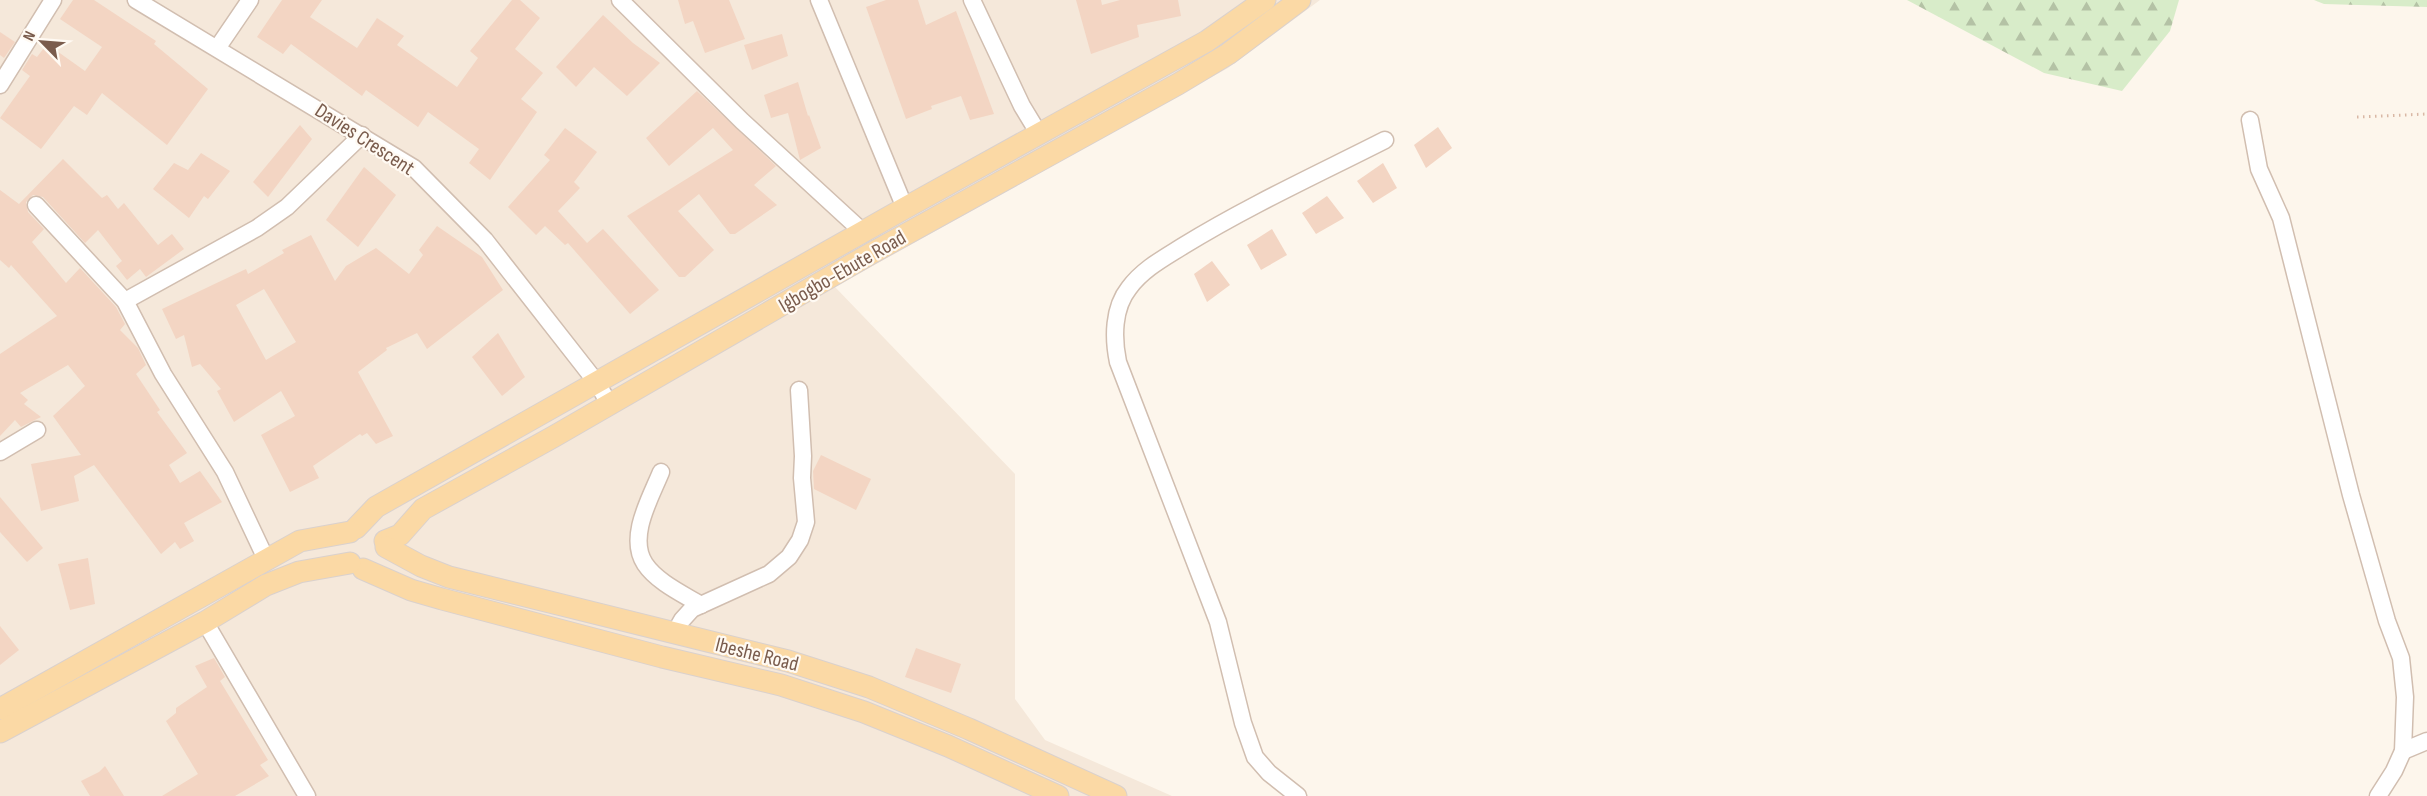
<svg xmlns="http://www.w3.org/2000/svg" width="2427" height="796" viewBox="0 0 2427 796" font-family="'Sofia Sans Condensed',sans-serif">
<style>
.residential{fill:#f5e8da}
.forest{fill:url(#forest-firs)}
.building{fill:#f3d5c3;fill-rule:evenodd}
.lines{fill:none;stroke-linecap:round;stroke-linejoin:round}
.minor-casing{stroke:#d1beb0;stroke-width:19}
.major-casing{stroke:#dad1cd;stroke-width:23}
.path{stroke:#d9b8a5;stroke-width:3;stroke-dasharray:1.5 4.5;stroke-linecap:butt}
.minor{stroke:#fff;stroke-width:16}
.major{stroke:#fbd9a5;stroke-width:21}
.labels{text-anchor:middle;stroke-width:4.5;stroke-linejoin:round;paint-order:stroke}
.street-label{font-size:21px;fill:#7a5c4d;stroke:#fffaf3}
</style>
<defs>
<pattern id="forest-firs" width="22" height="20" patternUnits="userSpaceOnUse" patternTransform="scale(1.5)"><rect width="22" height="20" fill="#d8ecc9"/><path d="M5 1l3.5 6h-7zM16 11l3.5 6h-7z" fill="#b4c2a5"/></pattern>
</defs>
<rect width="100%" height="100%" fill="#fdf6ec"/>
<path class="residential" d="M0 0H1320L1228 68 835 287 1015 474V699L1045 740 1172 796H0Z"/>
<g class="forest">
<path d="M1907 0H2179L2170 31 2122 91 2044 73Z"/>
<path d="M2314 0H2427V7L2324 4Z"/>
</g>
<g class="building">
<path d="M73 0H94L156 41 154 44 208 89 167 145 102 93 87 115 74 106 41 149 0 118 30 76 22 70 32 54 37 57 47 44 85 71 102 47 60 19Z"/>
<path d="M282 0H322L310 17 357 48 377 18 404 36 397 45 457 87 478 58 470 51 512 0H520L540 18 515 49 543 73 521 99 537 112 490 180 469 163 479 149 428 112 418 127 366 90 362 96 291 44 283 54 257 37Z"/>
<path d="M678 0H729L745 39 705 53 693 21 685 24Z"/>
<path d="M886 0H918L926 25 956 11 994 114 970 120 961 96 931 106 932 109 906 119 866 7Z"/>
<path d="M1076 0H1101L1102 5 1120 0H1178L1181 16 1137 25 1139 37 1091 54Z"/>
<path d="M603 15 633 43 660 63 627 96 594 67 576 87 556 67Z"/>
<path d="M0 32 15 42 4 58 0 55Z"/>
<path d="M782 34 788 56 752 70 744 45Z"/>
<path d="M798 82 808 116 809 115 821 148 800 160 788 113 771 118 764 95Z"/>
<path d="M697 91 776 166 754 185 777 205 735 234H730L699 194 678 211 714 250 685 277H679L627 216 733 150 713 128 669 166 646 138Z"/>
<path d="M300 125 312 139 268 197 253 182Z"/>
<path d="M1438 127 1452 148 1426 168 1414 145Z"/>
<path d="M565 128 597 152 574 182 580 188 558 211 587 243 603 229 659 290 630 314 568 243 565 245 545 226 536 235 508 207 550 160 544 155Z"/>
<path d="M201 153 230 171 208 199 204 196 189 218 153 189 174 163 188 170Z"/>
<path d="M63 159 102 198 107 195 118 209 124 203 158 245 172 234 184 249 146 277 140 269 127 280 116 266 122 261 98 230 85 243 43 197 33 195 26 202 28 212 44 229 32 242 66 283 80 268 116 307 125 324 120 330 138 348 146 365 136 374 160 410 157 412 187 453 169 465 180 483 200 471 222 502 184 523 194 541 180 549 175 542 161 554 94 465 74 476 79 501 41 511 31 464 81 455 53 416 85 386 68 365 20 393 28 400 24 404 41 417 21 427 15 420 0 436V354L57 316 11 265 9 268 0 260V190L19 204Z"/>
<path d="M1383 163 1397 188 1373 203 1357 181Z"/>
<path d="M364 167 396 195 358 247 326 220Z"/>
<path d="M1327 196 1344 218 1316 234 1302 213Z"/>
<path d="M437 226 482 257 503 290 427 349 417 333 386 348 387 350 358 372 393 436 376 444 367 433 362 436 360 434 313 466 319 478 290 492 261 435 295 416 281 391 234 422 217 391 221 389 200 364 192 367 184 335 176 339 162 309 246 269 248 274 284 253 282 250 311 235 335 281 346 266 376 248 409 274 423 255 419 250ZM264 289 296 342 266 360 236 305Z"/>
<path d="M1272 229 1287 255 1261 270 1247 245Z"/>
<path d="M1212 261 1230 285 1207 302 1194 274Z"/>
<path d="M498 333 525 377 502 396 472 357Z"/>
<path d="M821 455 871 479 856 510 814 489 813 471Z"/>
<path d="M0 497 43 548 27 562 0 532Z"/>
<path d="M88 558 95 604 70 610 58 564Z"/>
<path d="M0 626 19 650 0 665Z"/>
<path d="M916 648 961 664 951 693 905 677Z"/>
<path d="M214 658 225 677 220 681 268 760 260 765 269 776 235 796H162L198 774 166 721 176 713V708L207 687 195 666Z"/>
<path d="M105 766 124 796H90L81 781 99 772Z"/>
</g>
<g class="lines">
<defs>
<g id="minor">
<path d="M136 0 414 168 485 240 597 383 610 405"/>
<path d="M620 0 742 121 864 233"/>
<path d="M819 0 905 208"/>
<path d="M972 0 1022 106 1039 134"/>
<path d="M218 47 250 0"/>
<path d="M0 85 53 0"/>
<path d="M2250 120 2259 169 2281 218 2351 495 2387 621 2401 658 2405 697 2403 751 2394 771 2378 796"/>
<path d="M36 205 125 301 163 374 225 472 266 559"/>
<path d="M125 301 257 228 287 207 362 135"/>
<path d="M0 452 37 430"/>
<path d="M661 472C651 497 627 537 645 564 657 582 683 594 701 605"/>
<path d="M205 622 307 796"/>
<path d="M674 634 682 620 692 609 769 574 789 557 800 540 806 522 802 478 803 456 799 390"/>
<path d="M2403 751 2427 741"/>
<path d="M1298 796 1269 773 1255 757 1243 723 1218 622 1118 362C1113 338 1113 308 1129 288 1143 269 1164 258 1183 246 1248 206 1318 174 1385 140"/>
</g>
<g id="major">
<path d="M356 528 376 507 905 208 1207 41 1265 0"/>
<path d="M385 541 400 535 423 509 553 437 870 254 1178 84 1228 54 1300 0"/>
<path d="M386 547 421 566 449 577 788 661 869 687 969 729 1116 796"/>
<path d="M363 569 411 590 442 599 662 657 781 685 864 712 948 746 1058 796"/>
<path d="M0 709 300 541 350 532"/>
<path d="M0 732 205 622 266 585 299 572 350 563"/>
</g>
</defs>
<use href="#minor" class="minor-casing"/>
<use href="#major" class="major-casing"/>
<path class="path" d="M2357 117 2427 114"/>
<use href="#minor" class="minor"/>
<use href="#major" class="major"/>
</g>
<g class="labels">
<g class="street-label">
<text transform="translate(365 139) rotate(33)" y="7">Davies Crescent</text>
<text transform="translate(842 271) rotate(-30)" y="7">Igbogbo-Ebute Road</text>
<text transform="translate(757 654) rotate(14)" y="7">Ibeshe Road</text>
</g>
</g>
<g transform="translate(42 42) rotate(295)" stroke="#fffaf3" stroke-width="4.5" paint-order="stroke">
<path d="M0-4.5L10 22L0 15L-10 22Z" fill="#7a5c4d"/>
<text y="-9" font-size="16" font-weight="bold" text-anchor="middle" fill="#7a5c4d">N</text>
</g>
</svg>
